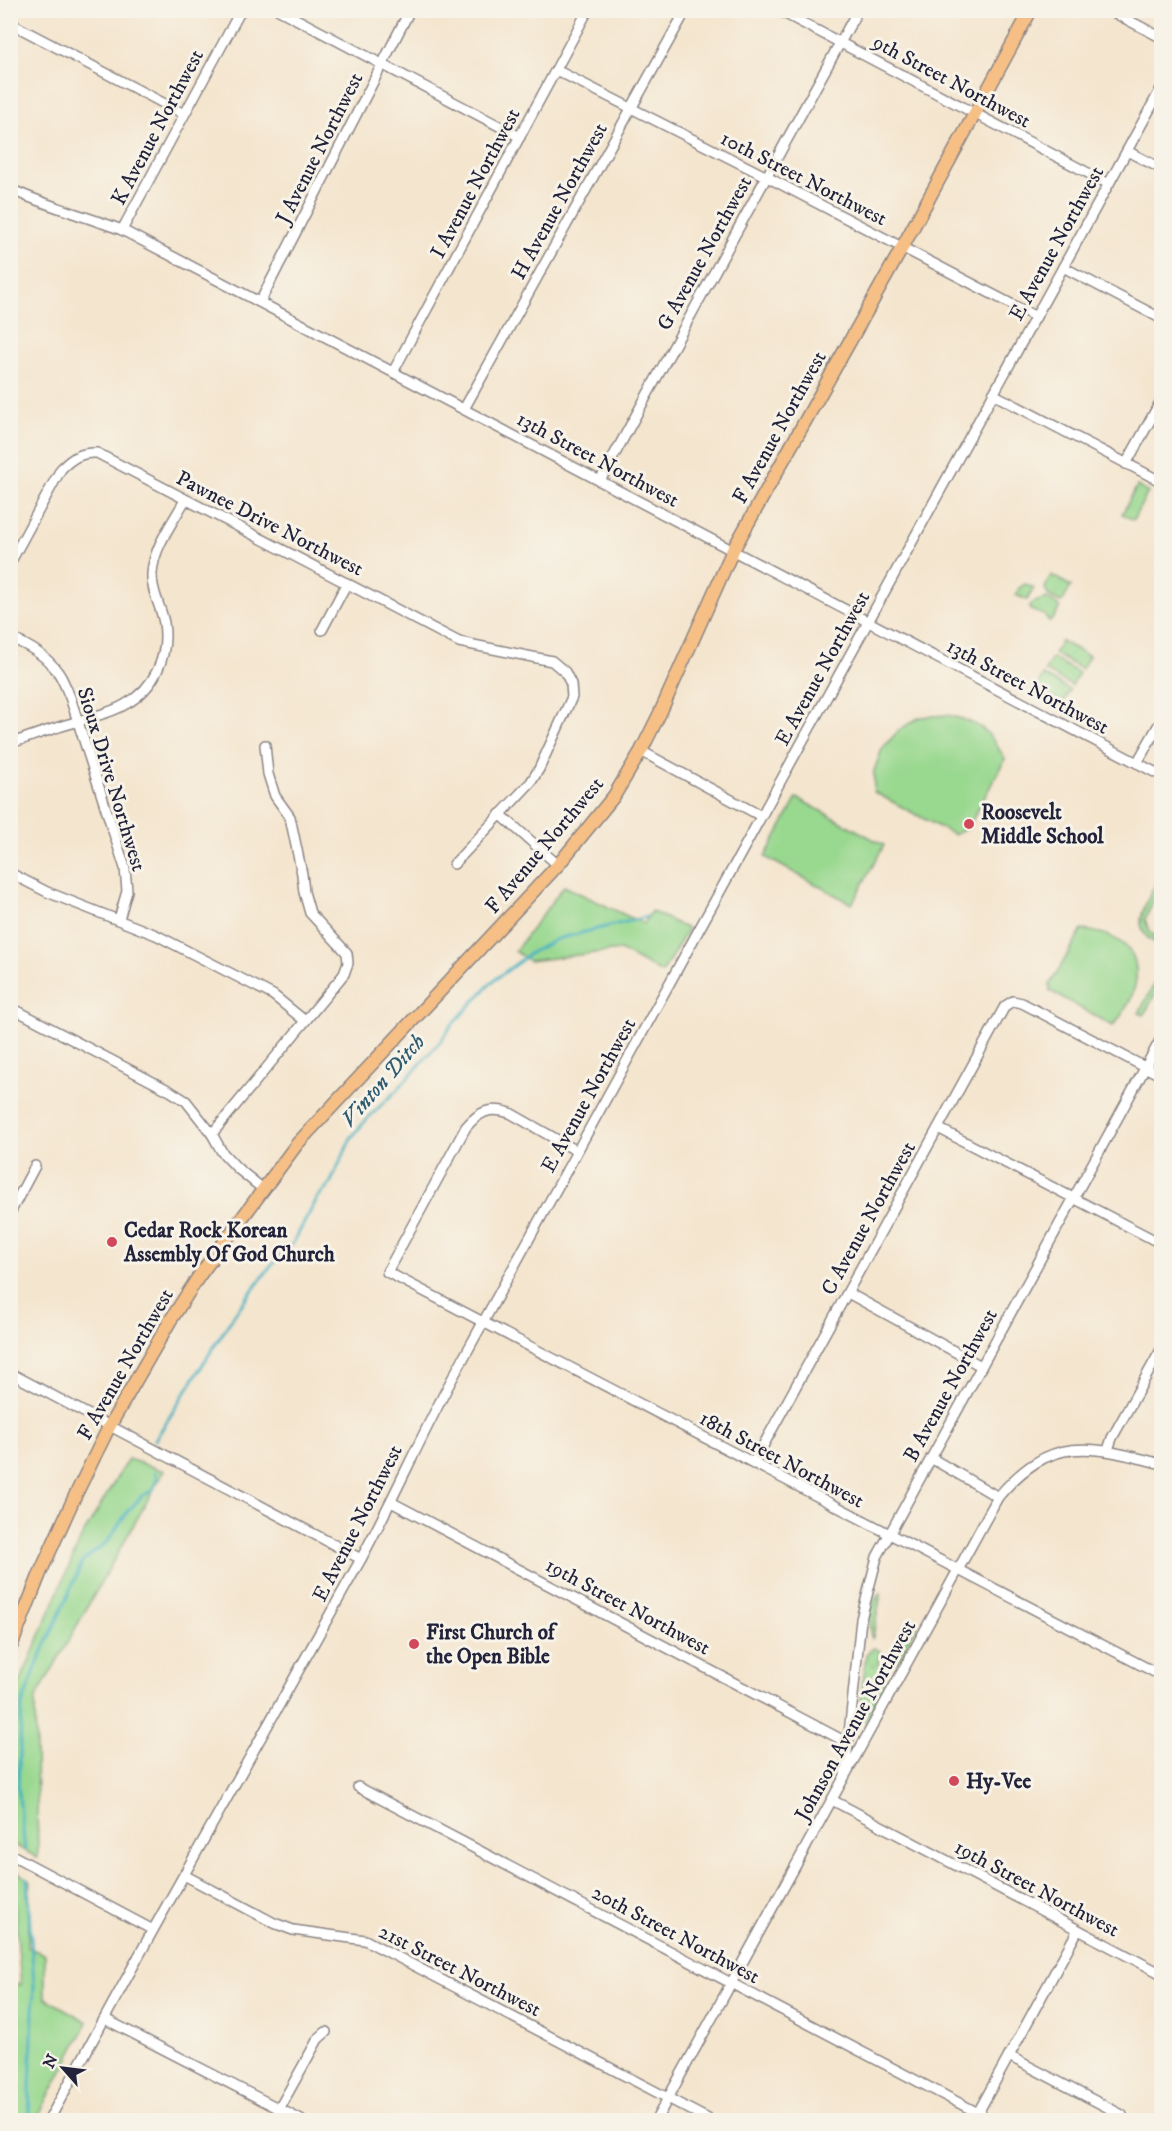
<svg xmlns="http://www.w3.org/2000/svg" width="1172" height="2131" viewBox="0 0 1172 2131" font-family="'IM FELL DW Pica',serif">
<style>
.grass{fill:url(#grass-dots);stroke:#5e7d65;stroke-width:1.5}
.green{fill:#99d88f;stroke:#5e7d65;stroke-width:1.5}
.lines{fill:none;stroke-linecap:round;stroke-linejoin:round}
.stream{stroke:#43b0c1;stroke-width:3}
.minor-casing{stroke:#8b8484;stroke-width:12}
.major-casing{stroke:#8b8484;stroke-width:15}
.minor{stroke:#fff;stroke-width:9}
.major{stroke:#f5bf86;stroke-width:12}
.poi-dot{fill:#d1495b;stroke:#f7f3e8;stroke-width:2}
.labels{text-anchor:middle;stroke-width:6;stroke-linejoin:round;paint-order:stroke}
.street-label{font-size:21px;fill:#22223b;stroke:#f7f3e8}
.poi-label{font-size:21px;font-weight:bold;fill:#22223b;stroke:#f7f3e8;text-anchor:start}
.water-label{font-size:22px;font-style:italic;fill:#2f5b71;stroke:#f7f3e8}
</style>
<defs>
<pattern id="grass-dots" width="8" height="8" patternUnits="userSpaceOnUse" patternTransform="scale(1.5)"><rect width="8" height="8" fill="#99d88f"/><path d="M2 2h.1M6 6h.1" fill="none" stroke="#84b97c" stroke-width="1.8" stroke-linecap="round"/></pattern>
</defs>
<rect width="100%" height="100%" fill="#f7f3e8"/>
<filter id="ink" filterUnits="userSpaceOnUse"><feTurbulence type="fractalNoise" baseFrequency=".0167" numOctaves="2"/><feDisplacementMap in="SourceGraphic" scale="12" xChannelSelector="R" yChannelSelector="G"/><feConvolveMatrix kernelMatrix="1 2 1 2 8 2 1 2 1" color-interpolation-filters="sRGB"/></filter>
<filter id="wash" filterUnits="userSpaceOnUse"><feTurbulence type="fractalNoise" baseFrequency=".008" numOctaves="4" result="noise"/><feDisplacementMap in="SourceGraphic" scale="24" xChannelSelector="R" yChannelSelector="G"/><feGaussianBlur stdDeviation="1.35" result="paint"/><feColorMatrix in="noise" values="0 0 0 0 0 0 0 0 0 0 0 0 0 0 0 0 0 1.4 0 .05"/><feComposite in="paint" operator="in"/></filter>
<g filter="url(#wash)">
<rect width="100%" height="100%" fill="#f4e5ce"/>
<g class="grass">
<path d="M881 1593 873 1637 872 1638C867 1626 870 1600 881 1593Z"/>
<path d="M915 1619 918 1624 897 1662 892 1664 889 1663 888 1657 893 1649 902 1643Z"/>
<path d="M874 1648 880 1651 878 1663 887 1679 866 1720 863 1721 859 1717 866 1654Z"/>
</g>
<g class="green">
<path d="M1137 486 1148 492 1133 520 1122 514Z"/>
<path d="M1051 575 1071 586 1063 601 1060 602 1048 595 1045 588Z"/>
<path d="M1025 584 1034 588 1027 600 1016 595 1019 588Z"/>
<path d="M1047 598 1060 607 1053 619 1049 621 1044 615 1030 610 1029 607 1032 603Z"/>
<path d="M1061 641 1089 656 1082 669 1054 654Z"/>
<path d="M1052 658 1079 673 1072 686 1045 671Z"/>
<path d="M1043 675 1070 690 1063 703 1036 688Z"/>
<path d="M947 715C981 723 988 729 1005 759L968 828 954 835 874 792V771L882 749 899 730 920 717Z"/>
<path d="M797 798 884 845 852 904 765 857Z"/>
<path d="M1161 875V886L1145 919C1148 929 1151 935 1161 939V945C1123 932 1149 897 1161 875Z"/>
<path d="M564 886 644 924 651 911 688 929 662 973 620 950 529 961 515 951Z"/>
<path d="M1082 930C1147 935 1149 984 1113 1026L1050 991V984Z"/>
<path d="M1161 971V983L1144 1015 1139 1013Z"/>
<path d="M128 1459 164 1471 35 1700 38 1858 11 1843V1704L81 1538Z"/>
<path d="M12 1869 30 1880 28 1947 45 1955V1998L88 2022 36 2120H11V2095L14 2087V1983L21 1985Z"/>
</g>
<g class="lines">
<g class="stream">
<path d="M155 1440 236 1312 270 1267 293 1243 318 1197 330 1184 351 1138 367 1119 397 1090 440 1042 451 1026 493 981 532 952 557 939 646 917"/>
<path d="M25 1850 18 1785 22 1705 36 1667 83 1561 108 1541 128 1511 142 1496 153 1490 157 1479 155 1473"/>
<path d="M27 1878 34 1985 29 2114"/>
</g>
</g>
</g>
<g filter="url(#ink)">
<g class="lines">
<defs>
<g id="minor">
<path d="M279 10 520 137"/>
<path d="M778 10 1109 184"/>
<path d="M1109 10 1162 38"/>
<path d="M10 23 184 114"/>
<path d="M556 70 767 177 1036 317"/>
<path d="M1127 151 1162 169"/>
<path d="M10 189C47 206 85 216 122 230L1162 776"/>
<path d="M122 230 241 10"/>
<path d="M1063 267 1162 319"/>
<path d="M260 302 410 10"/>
<path d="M393 372 588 10"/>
<path d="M993 394 1162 482"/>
<path d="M464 409 686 10"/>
<path d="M1126 464 1162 399"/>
<path d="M600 481 858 10"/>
<path d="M10 563 61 469C72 458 81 452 97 453L459 642 552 661 565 672 571 684 572 697 539 769 531 782 454 864"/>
<path d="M322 630 347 583"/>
<path d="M10 638C28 645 46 656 57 671 63 678 66 689 70 697L125 868 127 891 119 919"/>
<path d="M14 742C35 735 57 727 79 721 94 716 112 713 126 704 155 688 169 655 164 623 161 606 151 591 152 574 153 548 173 522 185 500"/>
<path d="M641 751 761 816"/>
<path d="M1137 763 1162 719"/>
<path d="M500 814 558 865"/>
<path d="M10 873 47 892 156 935 273 995 305 1021"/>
<path d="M10 1007 170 1091 186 1101 212 1134 222 1152 237 1168 263 1189"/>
<path d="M938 1128 1162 1244"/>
<path d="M212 1134 344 974 348 963 347 953 310 913 304 892 302 874 290 817 275 796 268 774 265 745"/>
<path d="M577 1151 510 1113C490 1106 479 1112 466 1127L387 1272 1162 1676"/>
<path d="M10 1213 35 1166"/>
<path d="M848 1293 981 1366"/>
<path d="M10 1373 361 1559"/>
<path d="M1108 1450 1112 1438 1162 1348"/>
<path d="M931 1458 998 1497"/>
<path d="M753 1464 1005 1006 1013 1001 1022 1003 1162 1076"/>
<path d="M391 1502 848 1743"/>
<path d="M845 1772 861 1619 877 1557 1162 1037"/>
<path d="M358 1787 978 2113"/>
<path d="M832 1800 1162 1974"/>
<path d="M10 1854 153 1930"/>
<path d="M184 1875 274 1923 293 1930 365 1940 710 2120"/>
<path d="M105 2019 301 2120"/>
<path d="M1009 2056 1122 2115"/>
<path d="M279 2109 318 2039 326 2032"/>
<path d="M49 2120 153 1930 361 1559C393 1500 420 1438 452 1379L1162 87"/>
<path d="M439 2120 441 2117 448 2120"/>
<path d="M656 2120 998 1497C1051 1434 1090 1445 1162 1464"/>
<path d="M974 2120 1078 1930"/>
</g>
<path id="major" d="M10 1649 41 1571 74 1498 109 1427 170 1321 199 1276 297 1144 558 865 614 796 641 751 660 713 733 550 897 257 1031 10"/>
</defs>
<use href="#minor" class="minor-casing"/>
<use href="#major" class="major-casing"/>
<use href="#minor" class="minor"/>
<use href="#major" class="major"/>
</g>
</g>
<g class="poi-dot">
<circle cx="969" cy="824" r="6"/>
<circle cx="112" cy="1242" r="6"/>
<circle cx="414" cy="1644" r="6"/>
<circle cx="954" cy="1781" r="6"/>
</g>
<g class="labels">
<g class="street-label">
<text transform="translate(952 81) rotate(28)" y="7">9th Street Northwest</text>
<text transform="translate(157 127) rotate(-62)" y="7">K Avenue Northwest</text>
<text transform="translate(319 148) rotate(-63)" y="7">J Avenue Northwest</text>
<text transform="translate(804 178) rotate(27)" y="7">10th Street Northwest</text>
<text transform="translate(475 183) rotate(-62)" y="7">I Avenue Northwest</text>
<text transform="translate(559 201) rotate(-61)" y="7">H Avenue Northwest</text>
<text transform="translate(1056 243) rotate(-61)" y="7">E Avenue Northwest</text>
<text transform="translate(704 253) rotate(-61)" y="7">G Avenue Northwest</text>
<text transform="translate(779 427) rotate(-61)" y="7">F Avenue Northwest</text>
<text transform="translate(598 459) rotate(28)" y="7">13th Street Northwest</text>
<text transform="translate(270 523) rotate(27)" y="7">Pawnee Drive Northwest</text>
<text transform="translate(822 668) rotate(-61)" y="7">E Avenue Northwest</text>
<text transform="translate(1028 686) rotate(28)" y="7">13th Street Northwest</text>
<text transform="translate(112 779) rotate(73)" y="7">Sioux Drive Northwest</text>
<text transform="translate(544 845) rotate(-50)" y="7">F Avenue Northwest</text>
<text transform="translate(588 1095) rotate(-61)" y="7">E Avenue Northwest</text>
<text transform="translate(868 1218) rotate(-61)" y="7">C Avenue Northwest</text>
<text transform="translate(125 1364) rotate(-60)" y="7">F Avenue Northwest</text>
<text transform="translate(950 1385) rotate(-61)" y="7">B Avenue Northwest</text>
<text transform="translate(782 1459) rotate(28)" y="7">18th Street Northwest</text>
<text transform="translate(357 1523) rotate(-63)" y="7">E Avenue Northwest</text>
<text transform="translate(628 1606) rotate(28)" y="7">19th Street Northwest</text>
<text transform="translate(855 1720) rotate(-61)" y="7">Johnson Avenue Northwest</text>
<text transform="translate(1037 1888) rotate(28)" y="7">19th Street Northwest</text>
<text transform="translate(676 1934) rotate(28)" y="7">20th Street Northwest</text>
<text transform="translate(460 1970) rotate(27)" y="7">21st Street Northwest</text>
</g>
<g class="poi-label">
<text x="981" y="819">Roosevelt<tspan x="981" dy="24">Middle School</tspan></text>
<text x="124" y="1237">Cedar Rock Korean<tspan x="124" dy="24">Assembly Of God Church</tspan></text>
<text x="426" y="1639">First Church of<tspan x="426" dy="24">the Open Bible</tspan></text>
<text x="966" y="1788">Hy-Vee</text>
</g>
<g class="water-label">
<text transform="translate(382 1080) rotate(-49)" y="8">Vinton Ditch</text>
</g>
</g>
<rect width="1172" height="2131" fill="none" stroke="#f7f3e8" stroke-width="36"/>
<g transform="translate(63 2068) rotate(298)" stroke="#f7f3e8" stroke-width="4.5" paint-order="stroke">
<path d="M0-4.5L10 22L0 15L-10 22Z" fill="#22223b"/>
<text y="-9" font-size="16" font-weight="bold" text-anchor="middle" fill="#22223b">N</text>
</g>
</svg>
